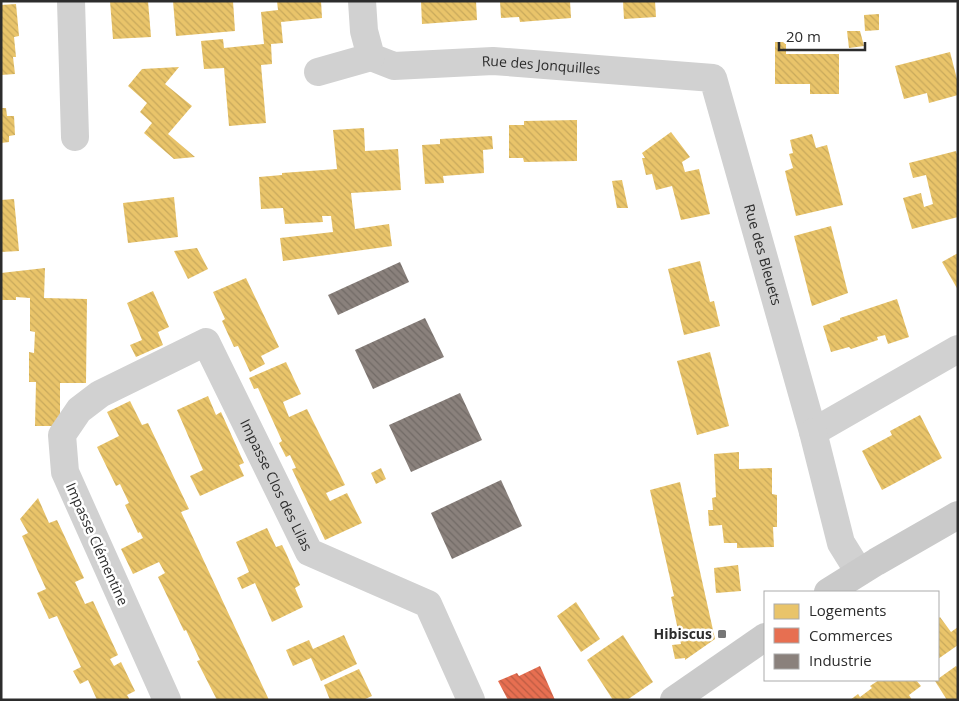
<svg xmlns="http://www.w3.org/2000/svg" width="959" height="701" viewBox="0 0 959 701" font-family="'Open Sans',sans-serif">
<style>
.homes{fill:url(#homes-back-hatch)}
.shops{fill:url(#shops-back-hatch)}
.industry{fill:url(#industry-back-hatch)}
.lines{fill:none;stroke-linecap:round;stroke-linejoin:round}
.street{stroke:#d1d1d1;stroke-width:28}
.secondary{stroke:#cacaca;stroke-width:28}
.poi-dot{fill:#767676;stroke:#fff;stroke-width:2}
.labels{text-anchor:middle;stroke-width:5;stroke-linejoin:round;paint-order:stroke}
.street-label{font-size:14px;fill:#2c2c2c;stroke:#fff}
.poi-label{font-size:14px;font-weight:bold;fill:#2c2c2c;stroke:#fff;text-anchor:end}
</style>
<defs>
<pattern id="homes-back-hatch" width="6" height="6" patternUnits="userSpaceOnUse" patternTransform="scale(1.25)"><rect width="6" height="6" fill="#e9c46a"/><path d="M-1 5l2 2M0 0l6 6M5-1l2 2" fill="none" stroke="#c8a95c"/></pattern>
<pattern id="shops-back-hatch" width="6" height="6" patternUnits="userSpaceOnUse" patternTransform="scale(1.25)"><rect width="6" height="6" fill="#e76f51"/><path d="M-1 5l2 2M0 0l6 6M5-1l2 2" fill="none" stroke="#bb5b43"/></pattern>
<pattern id="industry-back-hatch" width="6" height="6" patternUnits="userSpaceOnUse" patternTransform="scale(1.25)"><rect width="6" height="6" fill="#8a817c"/><path d="M-1 5l2 2M0 0l6 6M5-1l2 2" fill="none" stroke="#716a66"/></pattern>
</defs>
<rect width="100%" height="100%" fill="#fff"/>
<g class="homes">
<path d="M110 1H148L151 37 113 39Z"/>
<path d="M173 1H233L235 31 176 36Z"/>
<path d="M277 1H321L322 18 281 22 283 43 271 44 272 64 261 65 266 123 229 126 224 68 204 69 201 41 223 39 224 48 264 44 261 12 278 10Z"/>
<path d="M421 1H476L477 20 422 24Z"/>
<path d="M500 1H570L571 18 520 22 519 17 501 18Z"/>
<path d="M623 1H655L656 17 624 19Z"/>
<path d="M16 4 19 36 14 37 16 57H13L15 74 1 75V5Z"/>
<path d="M879 14V30L865 31 864 15Z"/>
<path d="M847 31H860L864 46 849 48Z"/>
<path d="M775 42H786V54H839V94H810V84H775Z"/>
<path d="M950 52 958 83V95L929 103 927 93 904 99 895 66Z"/>
<path d="M179 67 165 84 192 106 168 134 195 157 174 159 144 133 152 123 140 112 147 103 128 86 142 69Z"/>
<path d="M1 108H6L7 116H14L15 135 9 136V142L1 143Z"/>
<path d="M577 120V161L524 162 523 158H509V125H524V121Z"/>
<path d="M364 128 365 151 398 149 401 190 351 193 355 229 389 224 392 246 283 261 280 238 333 232 331 216H322L323 222 285 224 283 208 261 209 259 177 282 175V173L337 169 333 130Z"/>
<path d="M671 132 690 157 682 162 685 172 699 169 710 214 681 220 672 186 656 190 652 174 646 175 642 158H645L642 153Z"/>
<path d="M812 134 816 148 827 145 843 205 796 216 785 171 793 168 789 154 793 153 790 140Z"/>
<path d="M492 136 493 149 483 150 484 173 443 176 444 183 425 184 422 145 440 144V139Z"/>
<path d="M956 151 958 157V217L912 229 903 198 921 193 924 207 933 204 926 175 913 178 909 163Z"/>
<path d="M622 180 628 208H617L612 181Z"/>
<path d="M174 197 178 237 128 243 123 203Z"/>
<path d="M14 199 19 251 1 252V200Z"/>
<path d="M831 226 848 293 812 306 794 236Z"/>
<path d="M197 248 208 269 188 279 174 251Z"/>
<path d="M958 253V290L942 262Z"/>
<path d="M700 261 710 302 714 301 720 326 684 335 668 269Z"/>
<path d="M45 268 44 298 87 299 86 383H60V426H35L36 382H29V352L34 353 35 332 30 331V298L16 297V300H1V273Z"/>
<path d="M246 278 279 347 261 356 265 364 250 372 238 346 234 347 222 321 225 319 213 292Z"/>
<path d="M153 291 169 327 158 332 163 345 136 357 130 345 142 340 127 303Z"/>
<path d="M897 299 909 337 888 344 885 335 877 337 878 340 851 349 849 347 831 352 823 326 840 320V318Z"/>
<path d="M710 352 729 426 697 435 677 361Z"/>
<path d="M286 362 301 394 283 402 289 417 307 409 345 485 326 493 330 501 347 493 362 523 325 540 292 469 296 468 290 455 286 457 279 443 282 441 258 388 254 389 249 378Z"/>
<path d="M208 396 216 415 221 412 244 463 239 465 244 476 200 496 190 476 203 470 177 410Z"/>
<path d="M130 401 142 425 148 423 189 509 181 512 269 700H217L197 661 200 660 186 630 184 631 158 577 165 573 159 562 133 574 121 549 143 538 140 532 138 533 125 505 129 503 120 484 116 486 97 447 119 436 107 412Z"/>
<path d="M920 415 942 458 882 490 862 451 892 435 890 431Z"/>
<path d="M739 452V469L772 468V494L777 495V527H773L774 547 737 548V543H724L722 525 709 526 708 510H713L712 498 716 497 714 454Z"/>
<path d="M381 468 386 479 376 484 371 473Z"/>
<path d="M680 482 715 639 685 660V658L675 659 672 645 681 644 671 597 674 596 650 490Z"/>
<path d="M38 498 49 523 57 520 84 578 75 582 85 604 93 601 118 655 110 659 114 666 121 662 135 691 127 695 130 700H97L88 680 80 684 73 671 81 667 57 616 49 619 37 593 46 589 22 536 28 533 20 519Z"/>
<path d="M267 528 276 547 282 545 286 553 300 585 295 588 303 607 272 622 255 583 242 589 237 578 249 572 236 542Z"/>
<path d="M738 565 741 591 716 593 714 568Z"/>
<path d="M576 602 600 639 581 652 557 616Z"/>
<path d="M940 617 951 632 958 627V645L938 659V619Z"/>
<path d="M344 635 357 664 321 681 311 658 293 666 286 650 309 640 313 649Z"/>
<path d="M623 635 653 682 627 700H613L587 660Z"/>
<path d="M956 666 958 668V700H947L935 681Z"/>
<path d="M359 669 372 696 363 700H330L324 685Z"/>
<path d="M879 680H916L921 686 909 695 912 700H850L858 694 860 697 872 688 870 686Z"/>
</g>
<path class="shops" d="M540 666 555 700H508L498 681 517 673 519 676Z"/>
<g class="industry">
<path d="M400 262 409 282 338 315 328 295Z"/>
<path d="M425 318 444 357 373 389 355 350Z"/>
<path d="M460 393 482 440 411 472 389 425Z"/>
<path d="M501 480 522 526 452 559 431 513Z"/>
</g>
<g class="lines">
<g class="street">
<path d="M71 1 75 137"/>
<path id="s1" d="M362 1 364 31 371 57 394 66 493 61 713 78 813 432 958 349"/>
<path d="M318 72 371 57"/>
<path d="M813 432 841 543 859 572"/>
<path id="s2" d="M167 700 65 472 62 435 79 410 100 394 206 342 309 552 428 604 471 700"/>
</g>
<g class="secondary">
<path d="M828 592 876 562 958 515"/>
<path d="M674 700 765 637"/>
</g>
</g>
<rect class="poi-dot" x="717" y="629" width="10" height="10" rx="2.5"/>
<g class="labels">
<g class="street-label">
<text dy="5" stroke="none"><textPath href="#s1" startOffset="229">Rue des Jonquilles</textPath></text>
<text dy="5" stroke="none"><textPath href="#s1" startOffset="585">Rue des Bleuets</textPath></text>
<text dy="5" stroke="none"><textPath href="#s2" startOffset="621">Impasse Clos des Lilas</textPath></text>
<text transform="translate(97 544) rotate(66)" y="5">Impasse Clémentine</text>
</g>
<g class="poi-label">
<text x="712" y="639">Hibiscus</text>
</g>
</g>
<rect width="959" height="701" fill="none" stroke="#2c2c2c" stroke-width="5"/>
<rect x="764" y="591" width="175" height="90" fill="#ffffff" stroke="#ababab"/>
<rect x="774" y="604" width="25" height="15" fill="#e9c46a" stroke="#ababab"/>
<text x="809" y="616" font-size="15" fill="#2c2c2c">Logements</text>
<rect x="774" y="628" width="25" height="15" fill="#e76f51" stroke="#ababab"/>
<text x="809" y="641" font-size="15" fill="#2c2c2c">Commerces</text>
<rect x="774" y="654" width="25" height="15" fill="#8a817c" stroke="#ababab"/>
<text x="809" y="666" font-size="15" fill="#2c2c2c">Industrie</text>
<path d="M779 42v8h86v-8" fill="none" stroke="#2c2c2c" stroke-width="2.5"/>
<text x="786" y="42" font-size="15" fill="#2c2c2c" stroke="#ffffff" stroke-width="4" paint-order="stroke">20 m</text>
</svg>
